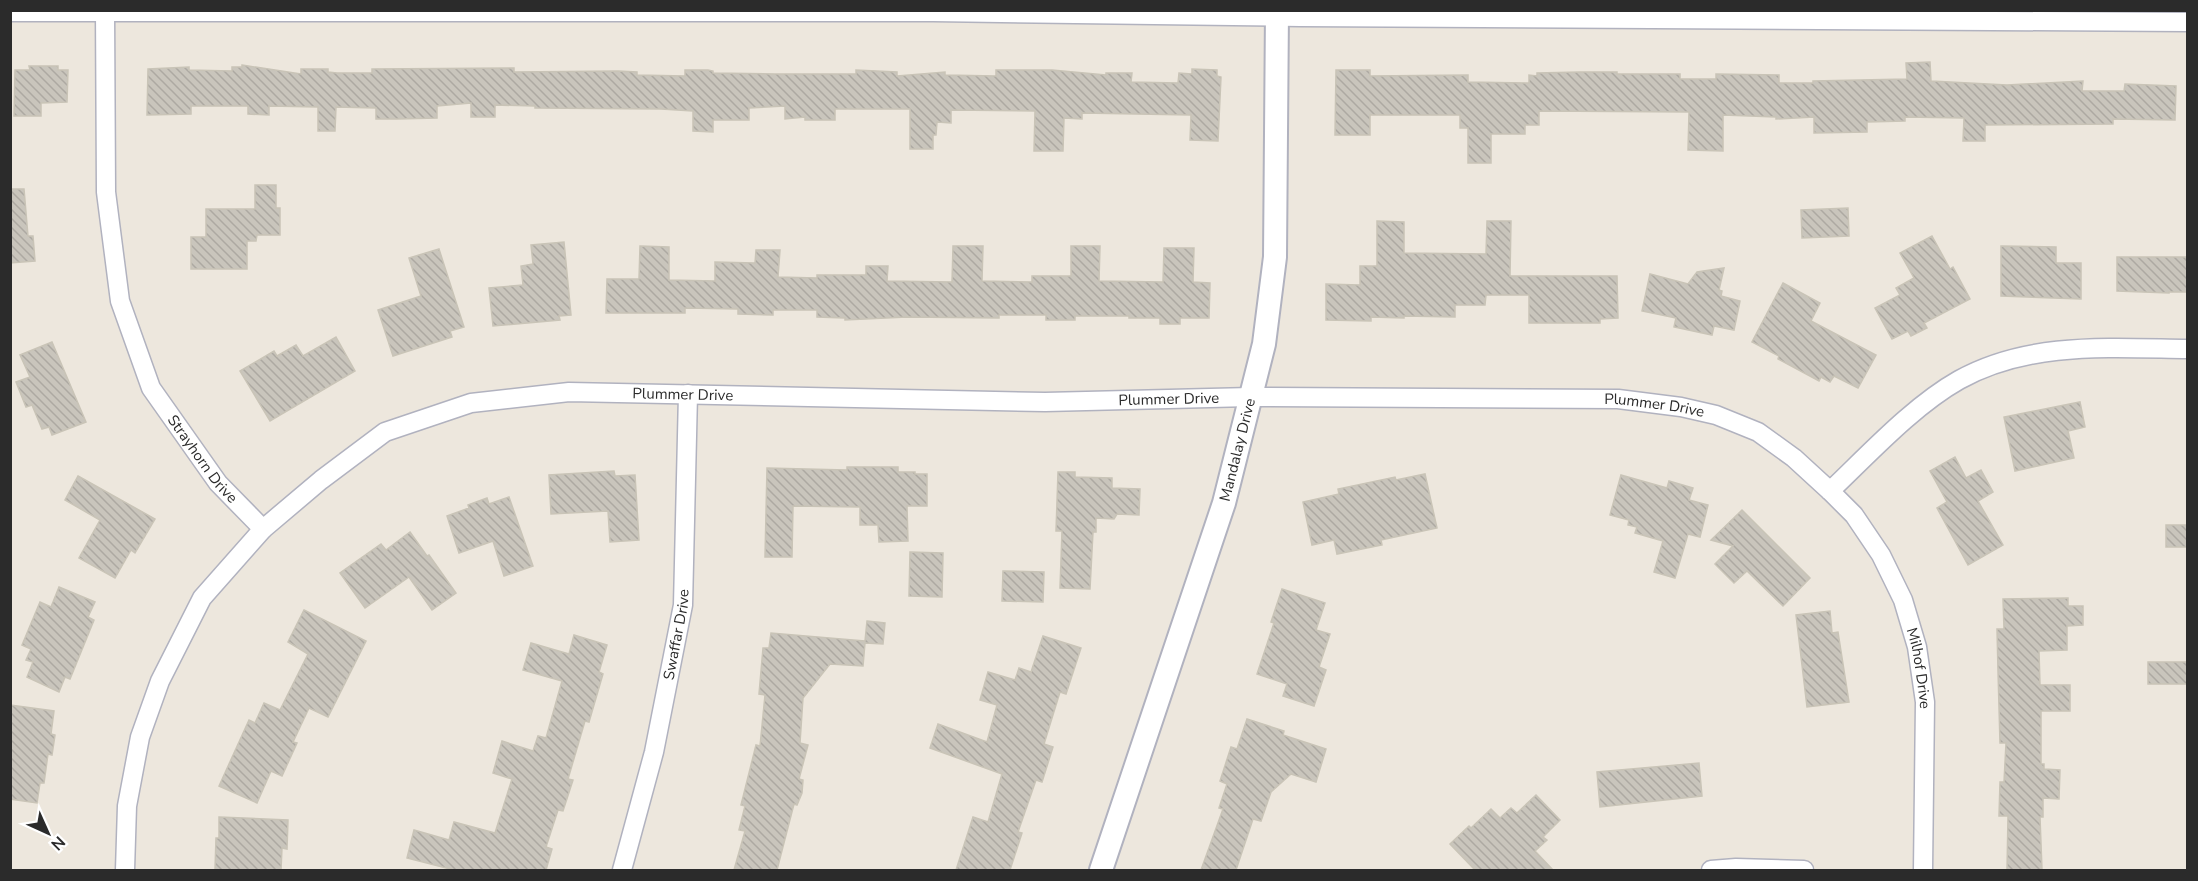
<svg xmlns="http://www.w3.org/2000/svg" width="2198" height="881" viewBox="0 0 2198 881" font-family="'Nunito Sans',sans-serif">
<style>
.building{fill:url(#building-back-hatch);stroke:#c9c4b7;stroke-width:1.5}
.lines{fill:none;stroke-linecap:round;stroke-linejoin:round}
.minor-casing{stroke:#b1b2bf;stroke-width:21}
.tertiary-casing{stroke:#b1b2bf;stroke-width:26}
.minor{stroke:#fff;stroke-width:18}
.tertiary{stroke:#fff;stroke-width:22}
.labels{text-anchor:middle;stroke-width:5;stroke-linejoin:round;paint-order:stroke}
.street-label{font-size:15px;fill:#2b2b2b;stroke:#fff}
</style>
<defs>
<pattern id="building-back-hatch" width="6" height="6" patternUnits="userSpaceOnUse" patternTransform="scale(1.5)"><rect width="6" height="6" fill="#c9c5bc"/><path d="M-1 5l2 2M0 0l6 6M5-1l2 2" fill="none" stroke="#ada9a2"/></pattern>
</defs>
<rect width="100%" height="100%" fill="#ede7dd"/>
<g class="building">
<path d="M1930 62 1931 81 2007 85 2083 81 2082 91H2124L2125 84 2176 86 2175 120 2113 119V124L1985 125V141H1963L1964 118 1905 117V121L1867 122V132L1814 133V117L1776 119V117L1723 115V151L1688 150 1689 112 1539 111V125H1525V134H1491V163H1468V128H1460V115H1370V135H1335L1336 70H1370V76L1468 75V82L1529 83V75L1537 76V73L1580 72H1617V74H1680V79H1716V74L1779 75V83H1813V81L1907 79 1906 63Z"/>
<path d="M242 65 301 74V69H328V72L337 73H372V69L514 68V72L618 71 637 72V75L685 76V70H708L713 71V73L775 74H856V70L897 72V76L945 72V75L996 76V70H1052L1106 75V73H1132L1131 82 1178 83 1179 73 1192 74V69L1217 70V76L1221 77 1218 141 1190 140 1191 115 1082 113V119L1064 118 1063 151H1034L1035 111 951 110V123L937 122 936 135H933V149H910V109H835V120H805V117L785 119V106L749 108V120H713V132L693 131V111L661 109 535 108V106L495 105V117H471V103L437 106V118L397 119H376V108L336 107 335 131H318V107L269 106V115L248 114V106H191V114L147 115 148 69 189 67V70L232 71V67H242Z"/>
<path d="M29 66H58V70H68L67 102 41 103V116H14L15 70H30Z"/>
<path d="M255 185H276V208H280V235H257L256 241H247V269H191V237H206V209H255Z"/>
<path d="M10 189H24L28 236H33L35 261 10 263Z"/>
<path d="M1848 208 1849 236 1802 238 1801 210Z"/>
<path d="M1377 221 1404 222V253L1486 254 1487 221H1511L1510 276H1617L1618 318 1600 319V323H1529V295H1486L1485 305H1455V317L1404 316V318L1371 317V321L1326 320V284L1360 285V266H1377Z"/>
<path d="M1932 236 1950 269 1953 267 1970 299 1924 323 1927 328 1911 336 1908 331 1892 339 1875 308 1900 295 1896 288 1914 278 1900 253Z"/>
<path d="M564 242 571 315 559 316 560 320 493 326 489 288 523 285 521 266 533 264 531 245Z"/>
<path d="M640 246 669 247V280L715 281V262L755 263 756 250H780L778 277 817 278V275H866V266H888L887 281 952 282 953 246H983L982 281 1032 282V276H1071V246H1100L1099 281 1163 282 1164 248H1194L1193 282 1210 283 1209 318H1180V324H1160V318H1129V316H1075V320H1046V315H999V318L907 317 845 320V318L817 317V310H773V315L738 314V309L685 308V313H606L607 279H639Z"/>
<path d="M2001 246 2056 247V263H2081V299L2001 296Z"/>
<path d="M439 249 464 327 450 331 452 337 393 356 378 310 421 296 409 258Z"/>
<path d="M2117 257H2187V292H2169V293L2117 291Z"/>
<path d="M1724 268 1719 290 1722 291 1721 296 1740 301 1734 330 1714 326 1712 335 1674 327 1676 318 1642 311 1650 274 1688 284 1697 272Z"/>
<path d="M1783 283 1820 303 1811 321 1876 355 1858 388 1834 376 1830 382 1821 377 1819 381 1778 359 1779 356 1752 342Z"/>
<path d="M336 337 355 371 270 421 240 371 274 351 277 356 296 345 303 356Z"/>
<path d="M52 342 86 422 52 435 49 427 42 429 32 405 26 407 16 382 30 377 20 355Z"/>
<path d="M2080 402 2085 427 2068 431 2074 458 2015 471 2004 417Z"/>
<path d="M1955 457 1966 478 1981 470 1993 492 1978 501 2003 545 1968 565 1937 508 1947 502 1930 471Z"/>
<path d="M847 467H898V472H915V474H927V506H907L908 541 879 542 878 525H860V507L793 506 792 557H765L767 468 847 470Z"/>
<path d="M614 471 615 476 635 475 639 540 610 542 608 511 551 514 549 475Z"/>
<path d="M1058 472H1075V477L1112 478V488L1140 489 1139 515 1117 514 1114 519 1096 518V532H1093L1090 589 1060 588 1062 531H1056Z"/>
<path d="M1425 474 1437 528 1381 540 1382 545 1337 554 1334 540 1312 545 1303 502 1339 494 1338 489 1395 477 1396 480Z"/>
<path d="M1621 475 1667 488 1669 481 1693 488 1689 500 1708 505 1700 537 1688 534 1675 578 1654 572 1663 541 1635 533 1637 527 1628 525 1629 520 1610 515Z"/>
<path d="M78 476 155 519 135 553 131 550 115 578 79 558 100 520 65 500Z"/>
<path d="M509 497 533 566 504 576 493 541 459 553 447 516 469 508 468 505 487 498 489 504Z"/>
<path d="M1742 510 1810 578 1783 606 1747 571 1734 583 1715 564 1733 546 1711 540Z"/>
<rect x="2166" y="525" width="21" height="22"/>
<path d="M410 532 427 556 429 555 456 593 432 610 409 577 365 608 340 573 381 544 386 550Z"/>
<path d="M910 552 943 553 942 597 909 596Z"/>
<path d="M1003 571 1044 572 1043 602 1002 601Z"/>
<path d="M59 587 95 602 88 617 94 620 70 679 65 677 59 692 27 677 33 662 26 660 31 649 22 645 40 602 51 607Z"/>
<path d="M1282 589 1325 603 1316 630 1330 634 1319 667 1326 670 1314 706 1283 696 1287 684 1257 674 1274 623 1271 622Z"/>
<path d="M2068 598V606H2083V625L2067 626V650L2039 651 2040 685H2070V711H2041V764H2044V769L2060 770 2059 799 2043 798V817H2040L2042 870H2007L2008 816H1999L2000 782H2004L2006 743H2000L1998 671 1997 629H2004L2003 599Z"/>
<path d="M304 610 366 641 328 717 309 708 293 742 297 743 282 776 271 771 257 803 219 786 249 720 255 723 264 703 280 710 308 654 288 642Z"/>
<path d="M1830 611 1832 633 1838 632 1849 702 1807 707 1796 615Z"/>
<path d="M867 621 885 623 883 644 865 643 863 666 830 664 803 698 800 743 808 745 799 779 803 780 802 793 797 805 794 804 777 870H734L745 831 739 830 745 806 741 805 756 745 760 746 765 695 759 694 763 648H769L771 633 865 641Z"/>
<path d="M574 635 607 645 599 672 603 674 589 722 585 721 568 779 573 780 563 811 558 810 546 847 552 849 546 870H454L407 858 414 830 449 840 454 822 495 833 512 779 493 773 502 741 533 751 538 736 546 738 562 681 523 670 531 643 569 654Z"/>
<path d="M1043 636 1081 648 1066 694 1060 692 1044 744 1053 747 1042 782 1036 780 1018 832 1022 833 1010 870H956L973 817 988 822 1002 774 930 748 938 724 987 742 997 705 980 700 988 672 1015 680 1019 668 1031 672Z"/>
<rect x="2148" y="662" width="39" height="22"/>
<path d="M10 705 54 711 51 734 55 735 52 755 48 754 44 783H40L37 803 10 799Z"/>
<path d="M1247 719 1284 731 1283 735 1326 749 1316 782 1291 774 1271 792 1261 821 1253 819 1236 870H1201L1223 809 1219 808 1227 784 1220 781 1231 747 1237 749Z"/>
<path d="M1699 763 1702 796 1600 807 1597 772Z"/>
<path d="M1536 795 1560 820 1543 837 1547 840 1535 851 1553 870H1475L1450 844 1469 826 1471 828 1491 809 1500 818 1511 808 1517 813Z"/>
<path d="M219 817 288 820 287 849 282 848 281 870H215L216 838H219Z"/>
</g>
<g class="lines">
<defs>
<g id="minor">
<path id="s1" d="M105 10 106 192 120 301 151 388 218 483 263 529"/>
<path d="M10 12H933L1300 17 2188 22"/>
<path d="M1830 491C1869 454 1913 406 1959 380 2029 341 2110 348 2188 349"/>
<path id="s2" d="M125 870 127 806 140 737 160 681 202 598 263 529 321 480 385 432 471 403 569 392 1045 402 1251 397 1618 399 1681 407 1716 415 1758 432 1794 458 1830 491 1854 515 1881 555 1903 600 1917 647 1925 702 1923 870"/>
<path id="s3" d="M622 870 654 752 683 605 688 394"/>
<path d="M1711 870 1736 868 1804 870"/>
</g>
<g id="tertiary">
<path id="s4" d="M1101 870 1224 503 1264 344 1275 257 1277 10"/>
</g>
</defs>
<use href="#minor" class="minor-casing"/>
<use href="#tertiary" class="tertiary-casing"/>
<use href="#minor" class="minor"/>
<use href="#tertiary" class="tertiary"/>
</g>
<g class="labels">
<g class="street-label">
<text dy="5" stroke="none"><textPath href="#s2" startOffset="838">Plummer Drive</textPath></text>
<text dy="5" stroke="none"><textPath href="#s2" startOffset="1324">Plummer Drive</textPath></text>
<text dy="5" stroke="none"><textPath href="#s2" startOffset="1810">Plummer Drive</textPath></text>
<text dy="5" stroke="none"><textPath href="#s4" startOffset="442">Mandalay Drive</textPath></text>
<text dy="5" stroke="none"><textPath href="#s1" startOffset="472">Strayhorn Drive</textPath></text>
<text dy="5" stroke="none"><textPath href="#s3" startOffset="242">Swaffar Drive</textPath></text>
<text dy="5" stroke="none"><textPath href="#s2" startOffset="2214">Milhof Drive</textPath></text>
</g>
</g>
<rect width="2198" height="881" fill="none" stroke="#2b2b2b" stroke-width="24"/>
<g transform="translate(48 833) rotate(135)" stroke="#ffffff" stroke-width="4.5" paint-order="stroke">
<path d="M0-4.5L10 22L0 15L-10 22Z" fill="#2b2b2b"/>
<text y="-9" font-size="16" font-weight="bold" text-anchor="middle" fill="#2b2b2b">N</text>
</g>
</svg>
